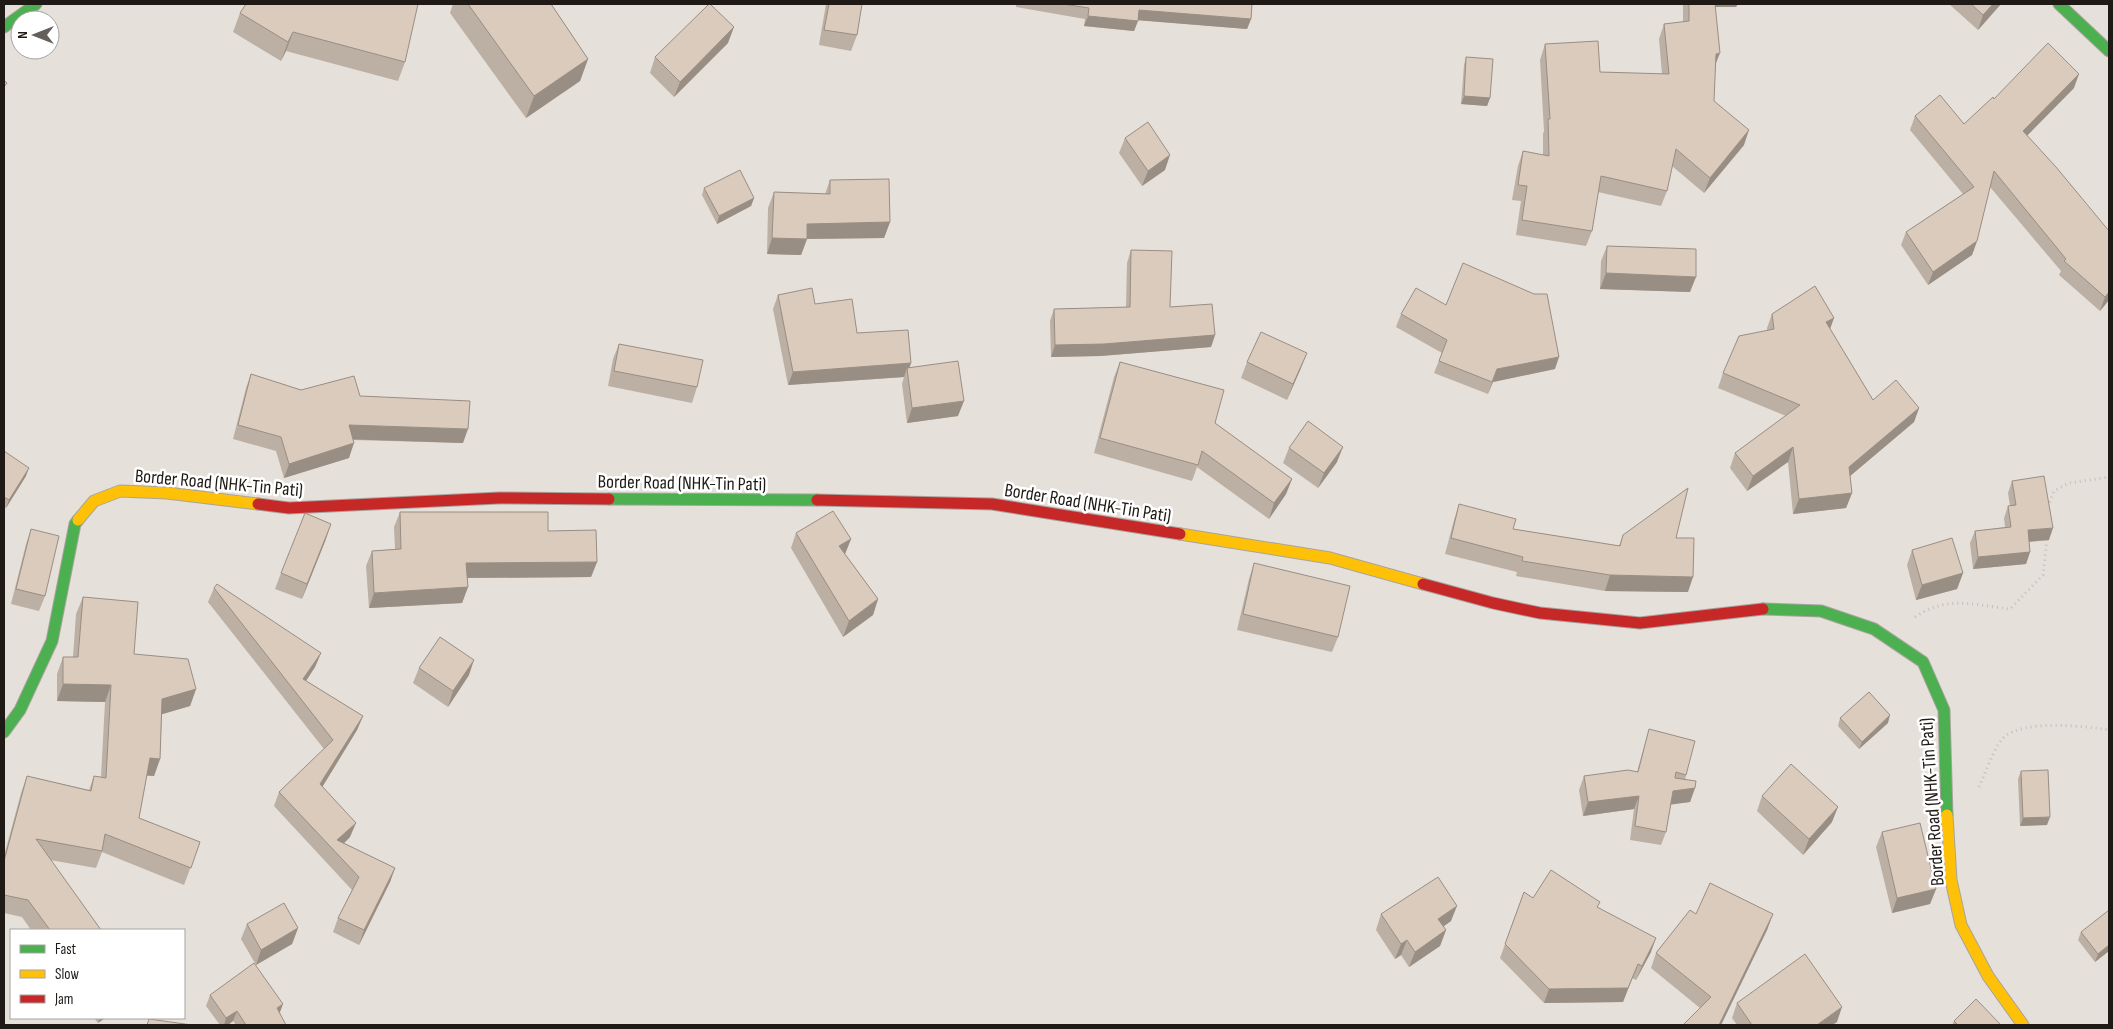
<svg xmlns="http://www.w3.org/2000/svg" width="2113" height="1029" viewBox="0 0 2113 1029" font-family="'Sofia Sans Condensed',sans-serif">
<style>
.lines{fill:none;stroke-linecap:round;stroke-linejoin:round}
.fast-casing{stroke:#a8a39e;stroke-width:13}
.slow-casing{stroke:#a8a39e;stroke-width:13}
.jam-casing{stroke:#a8a39e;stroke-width:13}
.path{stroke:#c3bfbd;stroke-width:3;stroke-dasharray:1 4;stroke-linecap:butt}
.fast{stroke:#4caf50;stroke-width:11}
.slow{stroke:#ffc107;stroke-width:11}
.jam{stroke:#c62828;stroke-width:11}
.wall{fill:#bcafa3}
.shaded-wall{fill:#998e84}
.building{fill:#dbcbbd;stroke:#998e84}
.labels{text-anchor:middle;stroke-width:5;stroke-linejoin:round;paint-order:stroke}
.street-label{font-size:19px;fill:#1f1a16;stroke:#fff}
</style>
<rect width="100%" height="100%" fill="#e6e0da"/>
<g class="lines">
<defs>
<g id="fast">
<path d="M2059 4 2109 51"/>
<path d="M4 27 36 4"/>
<path d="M609 499 817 500"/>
<path d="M1763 609 1821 611 1874 629 1923 662 1944 710 1947 815"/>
<path d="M4 732 20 710 52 641 75 524 78 520"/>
</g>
<g id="slow">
<path d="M78 520 94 501 120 491 167 493 258 504"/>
<path d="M1180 534 1330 558 1423 584"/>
<path d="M1947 815 1951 880 1961 925 1988 976 2023 1025"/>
</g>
<g id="jam">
<path d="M817 500 992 504 1180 534"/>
<path d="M258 504 289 508 499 498 609 499"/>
<path d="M1423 584 1493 603 1540 613 1640 623 1763 609"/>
</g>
</defs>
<use href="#fast" class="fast-casing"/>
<use href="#slow" class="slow-casing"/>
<use href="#jam" class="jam-casing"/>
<g class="path">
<path d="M2048 507 2054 491 2069 483 2109 477"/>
<path d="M1915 617C1948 595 1974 605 2010 609L2043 575 2047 538"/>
<path d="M1979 787C1984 776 1995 746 2003 738 2022 719 2084 726 2109 730"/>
</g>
<use href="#fast" class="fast"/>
<use href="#slow" class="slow"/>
<use href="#jam" class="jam"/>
</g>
<g class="wall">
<path d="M453 4H551L588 59 580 81 526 118 450 13Z"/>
<path d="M826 4H862L857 35 851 51 819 45Z"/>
<path d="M1016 4H1252L1251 19 1247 29 1138 20 1134 31 1084 26 1085 19 1016 7Z"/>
<path d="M1683 4H1738L1736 7H1715V65L1714 101 1744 145 1704 193 1672 166 1667 191 1661 206 1598 192 1592 231 1586 246 1516 235 1521 201 1512 200 1518 166 1523 151 1543 155V134L1544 131 1540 60 1545 44 1600 72 1662 74 1659 39 1664 24 1683 22Z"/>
<path d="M1949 4H2001L1978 30Z"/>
<path d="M240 13 405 62 398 81 286 51 281 61 233 32Z"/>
<path d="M728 43 674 97 650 73 655 57Z"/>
<path d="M1466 57 1490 98 1487 106 1461 104 1464 65Z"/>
<path d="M2074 88 2027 135 2109 300 2100 311 2059 275 2061 271 1990 187 1977 241 1972 255 1928 285 1901 245 1906 232 1963 194 1910 130 1915 116 1964 124 1994 99Z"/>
<path d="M1125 138 1165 170 1142 186 1119 153Z"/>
<path d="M830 180 890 222 884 238 807 239 801 255 767 254 768 208 774 192 825 194Z"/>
<path d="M704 188 754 198 751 206 717 224 702 195Z"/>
<path d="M1607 246 1690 292 1600 289 1601 261Z"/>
<path d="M1131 250 1170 307 1215 335 1211 347 1100 356 1051 357 1050 321 1054 309 1126 307 1127 263Z"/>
<path d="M778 295 815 304 857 333 911 363 909 368 958 416 907 423 902 384 904 377 788 385 773 309Z"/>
<path d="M1401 314 1555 369 1493 382 1488 394 1434 373 1442 353 1396 327Z"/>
<path d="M1772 314 1830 329 1873 400 1919 408 1914 422 1850 476 1852 493 1846 508 1793 514 1788 462 1747 491 1730 468 1735 453 1786 416 1718 388 1723 373 1767 330V328Z"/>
<path d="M619 344 697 387 692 403 608 386 613 359Z"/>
<path d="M1120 362 1215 423 1292 479 1286 494 1269 519 1197 467 1192 481 1094 453 1114 377Z"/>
<path d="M1247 362 1301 368 1287 400 1241 378Z"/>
<path d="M251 374 301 390 360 396 463 443 353 440 349 458 284 478 276 451 233 439 246 388Z"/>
<path d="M1289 448 1337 462 1318 488 1283 463Z"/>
<path d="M4 451 26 476 6 508 4 507Z"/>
<path d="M2012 481 2049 540 2029 542 2030 552 2026 564 1973 569 1970 543 1975 531 2005 527 2004 518 2008 506H2010L2008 493Z"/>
<path d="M1459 504 1513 529 1619 546 1623 535 1676 538 1688 592 1605 591 1516 576 1517 572 1445 554 1454 520Z"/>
<path d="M400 512 548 531 597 562 591 577 467 578 468 587 462 603 369 608 366 566 372 551 395 549 394 527Z"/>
<path d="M31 529 45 596 39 611 11 604 26 544Z"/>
<path d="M796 533 851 539 845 554 878 599 873 615 843 637 791 548Z"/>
<path d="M326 539 302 599 275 589 281 573Z"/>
<path d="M1912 550 1963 573 1957 589 1916 600 1907 565Z"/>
<path d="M1254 563 1338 637 1332 652 1237 630 1249 579Z"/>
<path d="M214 588 321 653 315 667 306 681 363 716 357 730 322 787 350 837 344 843 395 868 390 882 359 945 333 932 338 918 352 890 274 806 279 792 324 749 208 602Z"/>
<path d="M83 597 134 654 196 689 190 706 162 714 160 759 154 776H147L139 818 200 842 184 885 102 852 96 868 50 860 101 930H31L22 917 4 913V856L21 793 27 776 89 790 94 776 101 777 105 702 57 701V674L63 657H73L76 614Z"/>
<path d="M419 668 469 675 448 707 413 683Z"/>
<path d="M1840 718 1888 723 1859 749 1838 726Z"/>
<path d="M1649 729 1686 775 1685 780 1695 788 1690 802 1671 804 1666 832 1661 845 1630 840 1634 809 1583 816 1579 790 1584 776 1637 772 1645 743Z"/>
<path d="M2021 771 2047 825 2020 826 2018 779Z"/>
<path d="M1762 796 1832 822 1803 855 1757 811Z"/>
<path d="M1882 832 1936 889 1930 904 1892 913 1876 847Z"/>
<path d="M1524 892 1533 898 1598 907 1651 952 1636 980 1632 978 1623 1002 1544 1003 1500 958Z"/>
<path d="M1381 914 1451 921 1443 927 1446 930 1440 946 1409 967 1401 955 1395 959 1376 930Z"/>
<path d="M1696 914H1773L1767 930 1721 1025 1700 1008 1651 968 1656 953Z"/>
<path d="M247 924 298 928 292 944 256 965 241 939Z"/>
<path d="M2081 932 2109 951 2095 962 2078 940Z"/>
<path d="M210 995 279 1013 286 1025H236L233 1021 228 1025H220L206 1006Z"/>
<path d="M1737 1003 1837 1022 1832 1025H1737L1732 1018Z"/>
<path d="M94 1018H105L98 1023Z"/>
<path d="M1954 1021 2001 1025H1952Z"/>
</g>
<g class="shaded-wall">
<path d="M1709 4H1738L1736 7H1708Z"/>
<path d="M1993 4H2001L1978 30 1983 15Z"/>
<path d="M1139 10 1251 19 1247 29 1135 20Z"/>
<path d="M1088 16 1138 21 1134 31 1084 26Z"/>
<path d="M734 27 728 43 674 97 680 82Z"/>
<path d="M293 32 286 51 281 61 288 42Z"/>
<path d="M1720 53 1714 68 1716 54Z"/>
<path d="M588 59 580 81 526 118 534 96Z"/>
<path d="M2079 74 2074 88 2018 145 2023 131Z"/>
<path d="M1464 96 1490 98 1487 106 1461 104Z"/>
<path d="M1749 130 1744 145 1704 193 1710 178Z"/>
<path d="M1170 155 1165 170 1142 186 1148 171Z"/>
<path d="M754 198 751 206 717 224 719 216Z"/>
<path d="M890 222 884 238 802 239 807 224Z"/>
<path d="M772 238 807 239 801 255 767 254Z"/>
<path d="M1977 241 1972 255 1928 285 1933 272Z"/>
<path d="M1606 273 1696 277 1690 292 1600 289Z"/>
<path d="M2109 292V300L2100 311 2105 297Z"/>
<path d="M1834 318 1829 332 1826 322Z"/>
<path d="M1215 335 1211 347 1100 356 1051 357 1055 345Z"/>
<path d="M1307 353 1301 368 1287 400 1293 384Z"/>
<path d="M1559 357 1555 369 1493 382 1488 394 1497 369Z"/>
<path d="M911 363 908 372 907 368 904 377 788 385 793 372Z"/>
<path d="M964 401 958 416 907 423 912 408Z"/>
<path d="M1919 408 1914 422 1843 482 1849 467Z"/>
<path d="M349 425 468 429 463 443 343 439Z"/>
<path d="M354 443 349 458 284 478 289 464Z"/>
<path d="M1343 447 1337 462 1318 488 1324 473Z"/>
<path d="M1793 447 1788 462 1747 491 1753 476Z"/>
<path d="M29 468 26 476 6 508 9 500Z"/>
<path d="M1292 479 1286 494 1269 519 1274 503Z"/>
<path d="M1852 493 1846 508 1793 514 1799 499Z"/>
<path d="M331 524 326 539 302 599 307 584Z"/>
<path d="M2053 528 2049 540 2024 542 2028 530Z"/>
<path d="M851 539 845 554 839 546Z"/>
<path d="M2030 552 2026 564 1973 569 1978 557Z"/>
<path d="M597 562 591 577 460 578 466 563Z"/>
<path d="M1963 573 1957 589 1916 600 1922 585Z"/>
<path d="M1610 575 1693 577 1688 592 1605 591Z"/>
<path d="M468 587 462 603 369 608 374 593Z"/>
<path d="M878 599 873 615 843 637 849 621Z"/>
<path d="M321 653 315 667 298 693 303 679Z"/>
<path d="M474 660 469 675 448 707 453 691Z"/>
<path d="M63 684 111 685 105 702 57 701Z"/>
<path d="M196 689 190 706 156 716 162 699Z"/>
<path d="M1890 715 1888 723 1859 749 1862 742Z"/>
<path d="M363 716 357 730 315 799 320 784Z"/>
<path d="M150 758 160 759 154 776 144 775Z"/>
<path d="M1695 788 1690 802 1668 805 1673 791Z"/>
<path d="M1639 796 1634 809 1583 816 1588 802Z"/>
<path d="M1838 807 1832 822 1803 855 1809 839Z"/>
<path d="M2050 817 2047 825 2020 826 2023 818Z"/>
<path d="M356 823 350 837 335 852 337 840Z"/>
<path d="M395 868 390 882 359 945 364 930Z"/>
<path d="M1936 889 1930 904 1892 913 1897 898Z"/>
<path d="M1457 906 1451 921 1432 934 1438 919Z"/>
<path d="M1773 914 1767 930 1721 1025H1719Z"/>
<path d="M298 928 292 944 256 965 261 950Z"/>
<path d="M1446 930 1440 946 1409 967 1415 952Z"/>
<path d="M1656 938 1651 952 1636 980 1642 966Z"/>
<path d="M1407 940 1401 955 1395 959 1401 944Z"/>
<path d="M2109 945V951L2095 962 2098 954Z"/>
<path d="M1638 964 1623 1002 1544 1003 1549 989Z"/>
<path d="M283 1004 279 1015 277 1008Z"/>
<path d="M1842 1007 1837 1022 1832 1025H1817Z"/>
<path d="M237 1011 233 1021 228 1025H224L226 1018Z"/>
<path d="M100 1018H105L98 1023Z"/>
</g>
<g class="building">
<path d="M246 4H418L405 62 293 32 288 42 240 13Z"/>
<path d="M468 4H551L588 59 534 96Z"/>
<path d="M709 4H710L734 27 680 82 655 57Z"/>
<path d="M829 4H862L857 35 824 30Z"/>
<path d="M1063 4H1252L1251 19 1139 10 1138 21 1088 16 1089 8Z"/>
<path d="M1689 4H1715L1720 53 1716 54 1714 101 1749 130 1710 178 1676 149 1667 191 1601 176 1592 231 1522 220 1527 186 1518 185 1523 151 1549 156 1548 119H1550L1545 44 1598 41 1600 72 1669 74 1664 24 1689 21Z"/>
<path d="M1971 4H1993L1983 15Z"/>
<path d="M2048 43 2079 74 2023 131 2056 167 2109 231V292L2105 297 2064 261 2066 259 1994 171 1977 241 1933 272 1906 232 1974 187 1915 116 1940 95 1964 124 1993 97 1994 99Z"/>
<path d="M1466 57 1493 59 1490 98 1464 96Z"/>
<path d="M4 80 7 83 4 87Z"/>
<path d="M1148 122 1170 155 1148 171 1125 138Z"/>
<path d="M740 170 754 198 719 216 704 188Z"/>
<path d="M889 179 890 222 807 224V239L772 238 774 192 830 194V180Z"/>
<path d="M1607 246 1696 249V277L1606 273Z"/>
<path d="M1131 250 1172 251 1170 307 1212 304 1215 335 1104 344 1055 345 1054 309 1130 307Z"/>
<path d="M1463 263 1534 294H1547L1559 357 1497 369 1492 382 1439 361 1447 340 1401 314 1416 288 1446 305Z"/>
<path d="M1815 286 1834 318 1826 322 1873 400 1896 380 1919 408 1849 467 1852 493 1799 499 1793 447 1753 476 1735 453 1800 405 1723 373 1739 336 1774 329 1772 314Z"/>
<path d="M812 288 815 304 852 299 857 333 908 330 911 363 793 372 778 295Z"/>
<path d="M1261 332 1307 353 1293 384 1247 362Z"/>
<path d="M619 344 703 360 697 387 614 371Z"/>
<path d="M958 361 964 401 912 408 907 368Z"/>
<path d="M1120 362 1224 390 1215 423 1292 479 1274 503 1202 451 1198 465 1100 438Z"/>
<path d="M251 374 301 390 354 376 360 396 470 401 468 429 349 425 354 443 289 464 281 437 238 425Z"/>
<path d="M1308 421 1343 447 1324 473 1289 448Z"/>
<path d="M4 451 29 468 9 500 4 497Z"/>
<path d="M2044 476 2053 528 2028 530 2030 552 1978 557 1975 531 2011 527 2008 506 2016 505 2012 481Z"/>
<path d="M1688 488 1676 538H1694L1693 577 1610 575 1522 561 1523 557 1451 538 1459 504 1516 519 1513 529 1620 546 1623 535Z"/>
<path d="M833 511 851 539 839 546 878 599 849 621 796 533Z"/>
<path d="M400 512H548V531L596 530 597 562 466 563 468 587 374 593 372 551 401 549Z"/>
<path d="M305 513 331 524 307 584 281 573Z"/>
<path d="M31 529 59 536 45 596 16 589Z"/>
<path d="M1952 538 1963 573 1922 585 1912 550Z"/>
<path d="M1254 563 1350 586 1338 637 1243 614Z"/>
<path d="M217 584 321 653 303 679 363 716 320 784 356 823 337 840 395 868 364 930 338 918 359 877 279 792 333 740 214 588Z"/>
<path d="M83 597 138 602 134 654 188 659 196 689 162 699 160 759 150 758 139 818 200 842 191 868 105 834 102 851 36 839 101 930H50L28 900 4 895V861L27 776 91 791 94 776 106 778 111 685 63 684V657H78Z"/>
<path d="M440 637 474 660 453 691 419 668Z"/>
<path d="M1869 692 1890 715 1862 742 1840 718Z"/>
<path d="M1649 729 1695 741 1686 775 1676 772 1675 778 1696 781 1695 788 1673 791 1666 832 1635 826 1639 796 1588 802 1584 776 1628 770 1638 772Z"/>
<path d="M1791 764 1838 807 1809 839 1762 796Z"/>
<path d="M2048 770 2050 817 2023 818 2021 771Z"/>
<path d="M1920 823 1936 889 1897 898 1882 832Z"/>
<path d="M1551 870 1600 902 1597 907 1656 938 1642 966 1638 964 1628 988 1549 989 1505 944 1524 892 1533 898Z"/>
<path d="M1438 877 1457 906 1438 919 1446 930 1415 952 1407 940 1401 944 1381 914Z"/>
<path d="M1710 883 1773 914 1719 1025H1683L1711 997 1656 953 1690 910 1696 914Z"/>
<path d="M284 903 298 928 261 950 247 924Z"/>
<path d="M2109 910V945L2098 954 2081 932Z"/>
<path d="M1805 954 1842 1007 1817 1025H1752L1737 1003Z"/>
<path d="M254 963 283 1004 277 1008 286 1025H246L237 1011 226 1018 210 995Z"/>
<path d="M1976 999 2001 1025H1958L1954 1021Z"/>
<path d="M149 1019 192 1025H147Z"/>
</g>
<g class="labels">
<g class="street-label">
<text transform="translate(219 482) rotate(5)" y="7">Border Road (NHK-Tin Pati)</text>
<text transform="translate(682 482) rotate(1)" y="7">Border Road (NHK-Tin Pati)</text>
<text transform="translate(1088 502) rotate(9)" y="7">Border Road (NHK-Tin Pati)</text>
<text transform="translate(1931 802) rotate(-94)" y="7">Border Road (NHK-Tin Pati)</text>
</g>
</g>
<rect width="2113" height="1029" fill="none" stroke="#1f1a16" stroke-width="10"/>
<rect x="10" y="929" width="175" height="90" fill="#ffffff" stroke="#a5a3a2"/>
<rect x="20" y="945" width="25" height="8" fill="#4caf50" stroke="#a5a3a2"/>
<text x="55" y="954" font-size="15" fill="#1f1a16">Fast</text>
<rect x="20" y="970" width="25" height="8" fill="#ffc107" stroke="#a5a3a2"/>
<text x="55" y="979" font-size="15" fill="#1f1a16">Slow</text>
<rect x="20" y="995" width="25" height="8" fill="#c62828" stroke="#a5a3a2"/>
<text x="55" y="1004" font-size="15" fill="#1f1a16">Jam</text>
<g transform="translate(35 35) rotate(270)"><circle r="24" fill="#ffffff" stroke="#a5a3a2"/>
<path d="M0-4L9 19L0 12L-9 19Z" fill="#655f5b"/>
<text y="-8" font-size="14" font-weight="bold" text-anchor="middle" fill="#1f1a16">N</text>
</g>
</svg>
